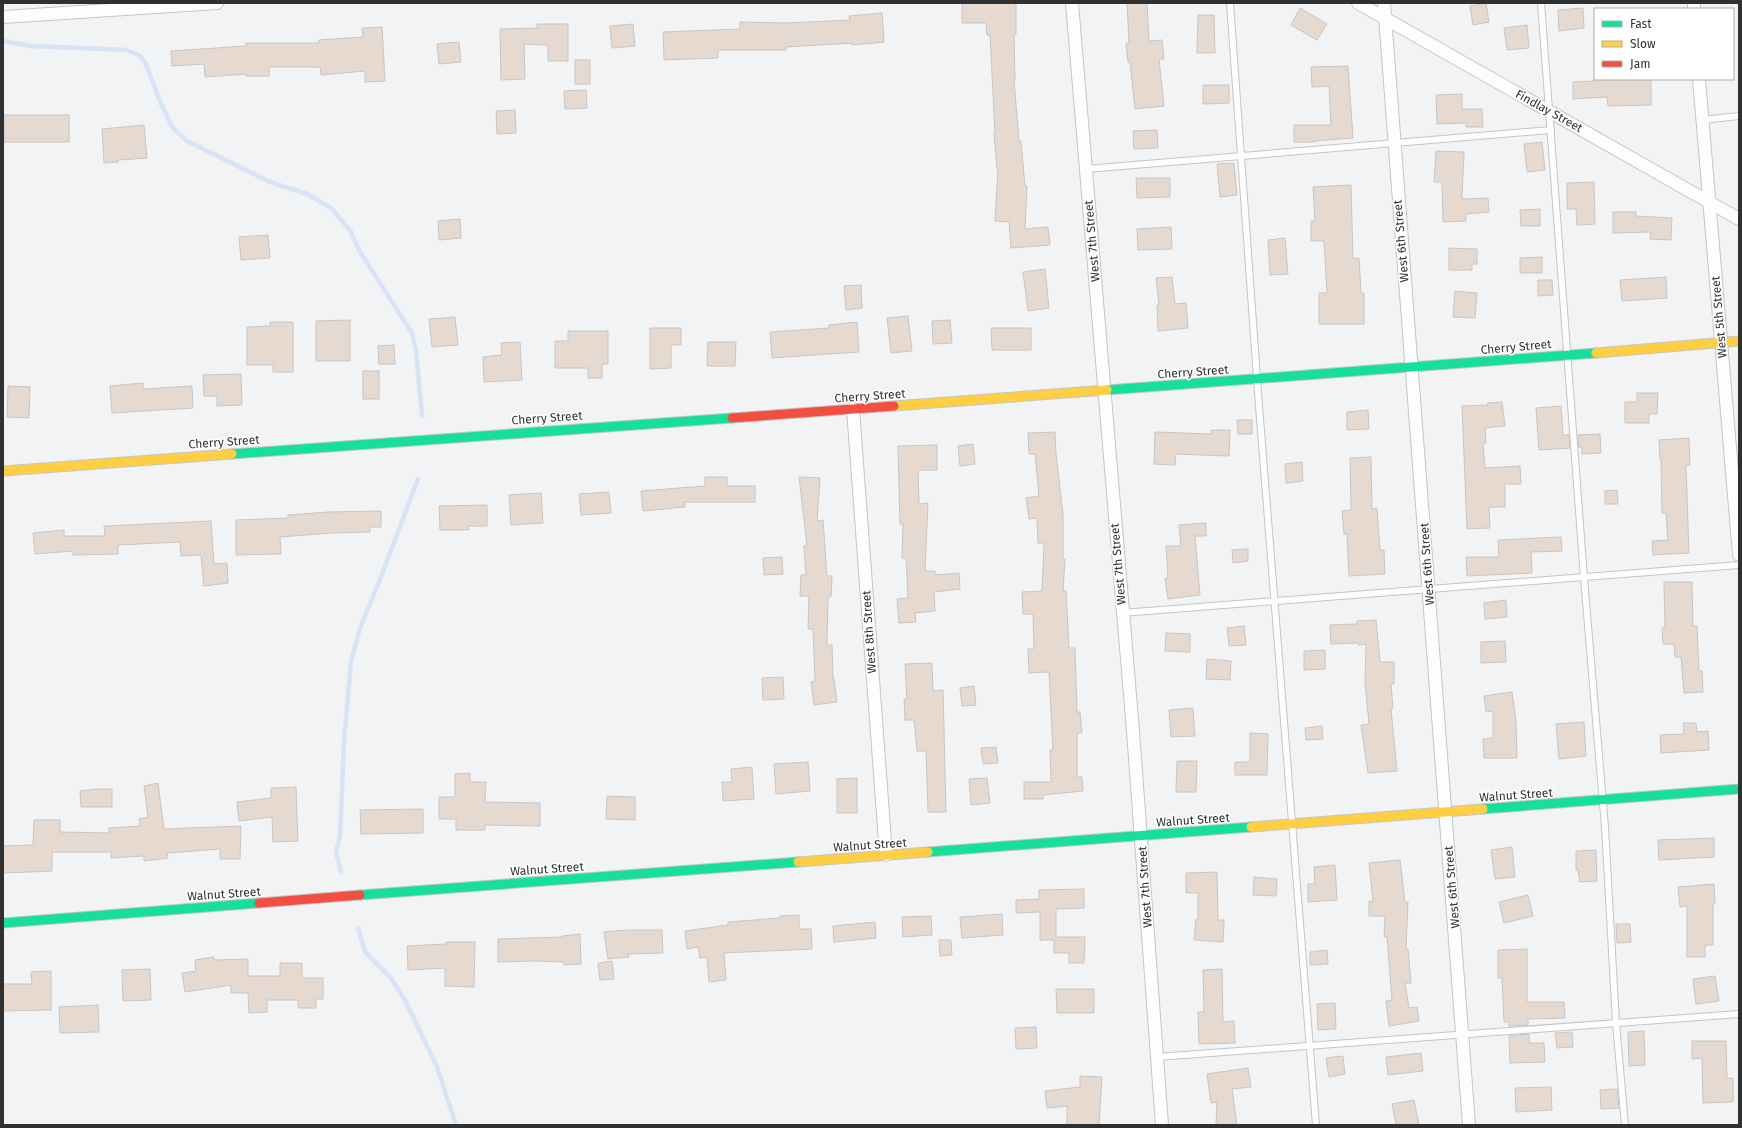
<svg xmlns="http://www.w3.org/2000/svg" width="1742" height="1128" viewBox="0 0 1742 1128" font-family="'Fira Sans',sans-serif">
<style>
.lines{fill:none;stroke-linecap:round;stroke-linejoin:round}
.stream{stroke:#d8e3f5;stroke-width:4.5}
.building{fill:#e5d9d0;stroke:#c7c6c6}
.lane-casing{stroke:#c4c5c6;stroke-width:8}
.street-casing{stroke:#c4c5c6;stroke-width:14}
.fast-casing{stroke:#c4c5c6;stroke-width:11}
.slow-casing{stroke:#c4c5c6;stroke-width:11}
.jam-casing{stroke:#c4c5c6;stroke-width:11}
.lane{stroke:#fdfdfd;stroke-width:6}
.street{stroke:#fdfdfd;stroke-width:12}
.fast{stroke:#16e098;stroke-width:9}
.slow{stroke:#ffcf43;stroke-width:9}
.jam{stroke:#f24e42;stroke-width:9}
.labels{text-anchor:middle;stroke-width:3;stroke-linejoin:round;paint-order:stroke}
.street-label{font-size:12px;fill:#2f3031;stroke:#fff}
</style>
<rect width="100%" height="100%" fill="#f2f3f4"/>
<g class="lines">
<g class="stream">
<path d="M3 41 31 46 126 50 139 55 145 62 161 104 173 128 187 141 270 182 307 194 331 208 350 230 360 252 412 333 416 350 422 416"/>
<path d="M341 872 336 852 340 836 344 741 351 661 360 628 379 582 418 479"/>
<path d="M358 928 365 952 391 978 406 1002 437 1067 456 1125"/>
</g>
</g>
<g class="building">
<path d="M962 3H1016V34H1014L1015 80H1014L1019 141H1021L1025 186H1027L1025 229 1048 227 1050 245 1011 248 1009 222 995 221 998 169H997L994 133H995L990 35H987L986 23H962Z"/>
<path d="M1127 3H1147L1149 41 1162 40 1164 59H1159L1164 106 1135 109 1130 62H1128L1126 43H1129Z"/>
<path d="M1486 3 1489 22 1473 25 1470 6Z"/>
<path d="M1300 8 1327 24 1317 40 1291 25Z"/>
<path d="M1583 8 1584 28 1559 31 1558 10Z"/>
<path d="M882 13 884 42 852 45V43L786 47V50H718V58L664 60 663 32 740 29V22L786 23 850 20 849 16Z"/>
<path d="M1198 15H1214L1215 53H1197Z"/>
<path d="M537 24H568V61H548V45L524 44 525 79 501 80 500 29 537 28Z"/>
<path d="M633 24 635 46 612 48 610 26Z"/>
<path d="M1527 25 1529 48 1507 50 1504 28Z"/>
<path d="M382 27 385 81 365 82V71L321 75 320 67H269V76H246V74L205 77 204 64 172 66 171 51 246 46V43H319V40L363 37 362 28Z"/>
<path d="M459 42 461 62 439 64 437 44Z"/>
<rect x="575" y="60" width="15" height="24"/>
<path d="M1348 66 1353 138 1314 141V142H1294V125H1331L1329 86 1312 87 1311 67Z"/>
<path d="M1595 79H1651V105L1608 106 1607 97 1573 99V82L1595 81Z"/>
<path d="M1203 85H1229V103L1203 104Z"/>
<path d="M586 90 587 108 565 109 564 91Z"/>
<path d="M1462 94V109H1482L1483 127H1466V123L1437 124 1436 95Z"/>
<path d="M515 110 516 133 497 134 496 111Z"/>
<rect x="4" y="115" width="65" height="27"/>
<path d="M144 125 147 158 118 160V162L104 163 102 129Z"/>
<path d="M1157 130 1158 148 1134 149 1133 131Z"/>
<path d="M1542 142 1545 170 1527 172 1524 144Z"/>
<path d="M1436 151 1464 152 1462 199 1488 198 1489 212 1466 214V221L1443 222 1442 182H1434Z"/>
<path d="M1234 163 1237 195 1220 197 1217 164Z"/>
<path d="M1136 178H1170V197L1137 198Z"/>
<path d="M1594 182 1595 224 1577 225 1576 209H1567V183Z"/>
<path d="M1351 185 1353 258H1359L1361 293H1364V324H1319V293H1327L1324 241H1311V221H1315L1313 187Z"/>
<path d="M1540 209V226H1521L1520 210Z"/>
<path d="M1613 212H1636V216L1672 218 1671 240 1650 239 1651 232 1613 233Z"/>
<path d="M460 219 461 238 439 240 438 221Z"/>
<path d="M1171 227 1172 249 1138 250 1137 229Z"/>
<path d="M268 235 270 258 241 260 239 237Z"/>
<path d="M1285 238 1288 274 1270 275 1268 240Z"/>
<path d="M1449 248 1477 249V264H1472V270H1449Z"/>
<path d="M1542 257V273H1520V258Z"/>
<path d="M1045 269 1049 308 1028 311 1023 272Z"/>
<path d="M1172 277 1175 304 1186 303 1188 328 1158 331 1157 305H1159L1156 278Z"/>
<path d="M1666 277 1667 298 1622 301 1620 280Z"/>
<path d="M1538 280H1552L1553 295 1538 296Z"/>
<path d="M861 285 862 308 846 310 844 286Z"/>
<path d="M1455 291 1477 293 1475 318 1453 317Z"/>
<path d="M908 316 912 351 891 353 887 318Z"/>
<path d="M455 317 458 345 432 347 429 319Z"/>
<path d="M350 320V361H316V321Z"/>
<path d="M950 320 952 343 933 344 932 321Z"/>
<path d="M270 322H293V372H273V365H247V327L270 326Z"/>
<path d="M857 322 859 352 772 358 770 332 829 328V325Z"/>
<path d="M650 328H681V345H671V368L650 369Z"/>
<path d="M991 328H1031V350H992Z"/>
<path d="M568 331H608V364H602V378H588V368H555V341H568Z"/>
<path d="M520 342 522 380 484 382 483 357 502 355 501 343Z"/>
<path d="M708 342H736L735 366H707Z"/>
<path d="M394 345 395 364H379L378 346Z"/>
<rect x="363" y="371" width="16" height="28"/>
<path d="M241 374 242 405 217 406V396H204L203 375Z"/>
<path d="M143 383V389L192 386 193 408 112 413 110 386Z"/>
<path d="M8 386 30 387 29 418 7 417Z"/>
<path d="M1637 393H1658L1657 414H1649V423H1625V402H1637Z"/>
<path d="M1502 402 1505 426 1485 428 1486 443H1483L1485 468 1520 466 1521 484H1505V507H1489L1490 528 1467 529 1462 406 1488 405 1487 403Z"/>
<path d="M1561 406 1563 435H1569L1570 448 1539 450 1536 408Z"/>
<path d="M1368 410 1369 429 1347 430V412Z"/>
<path d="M1237 420H1252V434H1238Z"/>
<path d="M1211 430H1230L1229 456 1176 454 1175 465 1154 464 1155 432 1211 434Z"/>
<path d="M1055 432 1056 453 1063 515V559H1065L1063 591H1066L1069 648H1075L1077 712H1080L1082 733H1077V777H1082L1083 791 1043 795V799H1024V782H1051L1050 750H1053L1049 672 1029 673 1028 649H1034L1033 614H1023L1022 592 1042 591 1044 543H1038L1037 518 1029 519 1026 498 1039 496 1035 454H1029L1028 433Z"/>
<path d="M1600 434 1601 453 1582 454V447H1579L1578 435Z"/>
<path d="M1689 438 1690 465H1686L1689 553 1653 555 1652 541 1668 540 1666 513H1662L1661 460H1660L1659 440Z"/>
<path d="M973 444 975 464 960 466 958 446Z"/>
<path d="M937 445V470H918L919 504 928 503 925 571H935V575L959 573 960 589 934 592 935 611 915 613 916 622 899 623 897 599 908 598 906 558H902L903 524H900L898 446Z"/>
<path d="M1371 457 1372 509 1377 508 1380 550H1384L1385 574 1349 576 1347 534H1344L1342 511 1351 510 1350 458Z"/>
<path d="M1302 462 1303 481 1286 483 1285 464Z"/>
<path d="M705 477H727V486H755V502H685V507L643 511 641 491 705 486Z"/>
<path d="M799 477 820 478 817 521 823 520 827 576H832L831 597H828L827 645H832L833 679H834L837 702 814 705 811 682 815 681 813 629H808L809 596H800L801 575H806L804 546 807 545Z"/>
<path d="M1617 490 1618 504H1605V491Z"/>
<path d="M609 492 611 513 581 515 579 494Z"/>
<path d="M541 493 543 523 511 525 509 495Z"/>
<path d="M487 505V526H468L469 530H440L439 506Z"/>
<path d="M381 511V527H370V532L331 533 280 537 281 554 236 555V520L288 518V515L328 512Z"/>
<path d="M211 521 214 564 227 563 228 583 204 586 201 555 181 556 180 542 118 545V554L73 555V551L35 554 33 533 64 530V536H105L104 526Z"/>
<path d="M1206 523V536H1195L1200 595 1168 599 1165 578H1168L1166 546H1181L1179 525Z"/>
<path d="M1561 537 1562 551 1531 552 1532 573 1467 576 1466 557H1499L1498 540Z"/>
<path d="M1248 549V561L1233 563 1232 550Z"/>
<path d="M782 557 783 574 764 575 763 558Z"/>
<path d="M1664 582H1692L1693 626H1697L1699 671H1702L1703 692 1684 693 1681 657H1675L1674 644H1663L1662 628 1665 627Z"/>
<path d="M1506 600 1507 617 1485 619 1484 603Z"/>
<path d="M1376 620 1380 662H1394V684H1391L1393 708 1391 709 1397 771 1368 773 1361 725 1369 724 1365 682 1366 644 1358 645V643L1331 644 1330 625 1357 624V621Z"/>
<path d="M1244 626 1246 645 1229 646 1227 628Z"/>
<path d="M1166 633 1190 634V652L1165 651Z"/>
<path d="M1505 641 1506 662 1481 663V642Z"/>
<path d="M1325 650V669L1304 670V651Z"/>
<path d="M1207 659 1231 661 1230 680 1206 679Z"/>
<path d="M932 663 933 691 943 690 946 812H928L926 751H917L914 720H905L904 699H907L905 664Z"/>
<path d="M783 677 784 699 763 700 762 678Z"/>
<path d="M974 686 976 705 962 706 960 688Z"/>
<path d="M1512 692 1516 721 1517 758H1484L1483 739 1493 738V711L1486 712 1484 696Z"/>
<path d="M1193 708 1195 736 1171 737 1169 710Z"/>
<path d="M1584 722 1586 756 1559 759 1556 724Z"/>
<path d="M1683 723H1696L1697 732 1708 731 1709 750 1661 753 1660 735 1684 734Z"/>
<path d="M1322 726 1323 739 1306 740 1305 728Z"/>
<path d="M1250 733 1268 734 1267 775H1235V762H1250Z"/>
<path d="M996 747 998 763 983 764 981 748Z"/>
<path d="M1177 761H1197L1196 792H1176Z"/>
<path d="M808 762 810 791 776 794 774 764Z"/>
<path d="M752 767 754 799 723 801 722 782H732L731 769Z"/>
<path d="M470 773V782H486L485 802 540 803V826L485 825V830H456V819H439V797H455V774Z"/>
<path d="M857 778V813H837V779Z"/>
<path d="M987 778 990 803 971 805 969 779Z"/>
<path d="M158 783 164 829 241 826 240 859H220V849L167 853 168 858 144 861V856L111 858V852H52V871L3 873V846L33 845 34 820H60V832L109 833V828L140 826 139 819 148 817 144 786Z"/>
<path d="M296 787 298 841 273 842 272 817 239 821 237 802 271 798V788Z"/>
<path d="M98 789H112V807H81L80 791Z"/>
<path d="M607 796 635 797V820L606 819Z"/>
<path d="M423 809V833L361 834 360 810Z"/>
<path d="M1714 838V857L1659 860 1658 840Z"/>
<path d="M1512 847 1515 877 1495 879 1491 850Z"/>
<path d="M1596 850 1597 881 1580 882 1578 870H1576V851Z"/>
<path d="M1400 860 1405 902H1408L1406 949H1408L1411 983H1405L1409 1008 1417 1007 1419 1021 1389 1026 1386 1001 1392 1000 1387 937H1384L1385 916H1369V901L1373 902 1369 863Z"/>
<path d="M1335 865 1337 900 1308 902V884H1315L1314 867Z"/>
<path d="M1217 872 1218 920H1224L1223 942 1194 940 1196 919H1198V893H1186V873Z"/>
<path d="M1254 877 1277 879 1276 896 1253 895Z"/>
<path d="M1714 884 1715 904H1713V945H1705V957H1687V906L1680 907 1678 887Z"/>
<path d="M1084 889V908L1056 909V937H1085L1084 963H1069V953H1054V940H1040V912L1016 913V900L1039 899V890Z"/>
<path d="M1528 895 1533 916 1504 923 1499 902Z"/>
<path d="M1002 914 1003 935 962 938 960 917Z"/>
<path d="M799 915V929H811L812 949 724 953 726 980 709 982 707 957 700 958 698 947 687 949 685 931 728 925V922L780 918V916Z"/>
<path d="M931 916 932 935 903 937 902 917Z"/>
<path d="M875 922 876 938 834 942 833 926Z"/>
<path d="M1616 924H1630L1631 942 1617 943Z"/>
<path d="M626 930H662L663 953 628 954 629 957 608 959 604 932Z"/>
<path d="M580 934 581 964 564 965V962L534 961 498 962V939L562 937V936Z"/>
<path d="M939 940H951L952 955 940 956Z"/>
<path d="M446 942H475L474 987 445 986V968L408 970 407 946 446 944Z"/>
<path d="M1527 949V1002H1564L1565 1018 1528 1019V1025L1509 1026V1022H1504L1502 978H1498V950Z"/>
<path d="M1327 950 1328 964 1310 965V952Z"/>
<path d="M214 957V960L248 959V976H280V963H302V978H323V999H316V1008H298V1000H267V1012L249 1013 248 993H231V985L185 992 182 973 196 971 195 960Z"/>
<path d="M612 961 614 979 600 980 598 963Z"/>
<path d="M150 969 151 1000 123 1001 122 970Z"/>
<path d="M1222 969 1223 1022 1234 1021 1235 1043 1199 1044 1198 1012H1204L1203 970Z"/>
<path d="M51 971V1010L3 1011V984H32L31 972Z"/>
<path d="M1715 976 1719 1001 1696 1004 1693 979Z"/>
<path d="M1056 989H1094V1013H1057Z"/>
<path d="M1335 1003 1336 1029 1318 1030 1317 1004Z"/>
<path d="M98 1005 99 1032 60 1033 59 1007Z"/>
<path d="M1036 1027 1037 1048 1016 1049 1015 1028Z"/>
<path d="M1644 1031 1645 1065 1629 1066 1628 1032Z"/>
<path d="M1572 1032 1573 1047 1557 1048 1555 1033Z"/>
<path d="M1529 1034V1043H1544L1545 1062 1510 1063 1509 1036Z"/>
<path d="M1692 1041H1726L1727 1078H1733V1102L1703 1103 1702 1058 1692 1059Z"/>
<path d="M1421 1053 1423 1071 1388 1075 1386 1057Z"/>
<path d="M1343 1056 1345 1074 1329 1077 1326 1058Z"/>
<path d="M1248 1068 1251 1087 1232 1089 1237 1125H1216L1217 1102 1211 1103 1207 1074Z"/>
<path d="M1080 1076 1102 1077 1099 1125H1067V1106L1047 1108 1045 1091 1080 1087Z"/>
<path d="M1551 1087 1552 1110 1516 1112 1515 1088Z"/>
<path d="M1617 1089 1619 1108 1601 1109 1600 1090Z"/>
<path d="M1414 1100 1419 1125H1396L1392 1104Z"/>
</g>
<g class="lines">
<defs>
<g id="lane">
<path d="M1230 3 1259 406 1316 1125"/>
<path d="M1541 3 1584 578 1605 827 1616 1023 1625 1125"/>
<path d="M1702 120 1739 116"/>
<path d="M1086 169 1551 130"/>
<path d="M1122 613 1739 565"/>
<path d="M1157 1057 1739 1014"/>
</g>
<g id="street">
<path d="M1072 3 1133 731 1162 1125"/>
<path d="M1358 3 1739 219"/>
<path d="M1384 3 1469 1125"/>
<path d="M1694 3V9"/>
<path d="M3 17 217 3"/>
<path d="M1699 79 1739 555"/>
<path d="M853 409 886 855"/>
</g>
<g id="fast">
<path d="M1107 390 1596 353"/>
<path d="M232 454 732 418"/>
<path d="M1483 809 1739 789"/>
<path d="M928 852 1251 827"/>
<path d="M360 895 798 862"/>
<path d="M3 923 259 903"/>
</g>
<g id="slow">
<path d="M1596 353 1739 341"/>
<path d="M894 406 1107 390"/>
<path d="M3 471 232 454"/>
<path d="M1251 827 1483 809"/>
<path d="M798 862 928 852"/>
</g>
<g id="jam">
<path d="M732 418 894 406"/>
<path d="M259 903 360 895"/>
</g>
</defs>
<use href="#lane" class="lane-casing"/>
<use href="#street" class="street-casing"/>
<use href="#fast" class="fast-casing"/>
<use href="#slow" class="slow-casing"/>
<use href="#jam" class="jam-casing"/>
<use href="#lane" class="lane"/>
<use href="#street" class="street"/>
<use href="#fast" class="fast"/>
<use href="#slow" class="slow"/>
<use href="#jam" class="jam"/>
</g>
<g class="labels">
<g class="street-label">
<text transform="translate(1549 111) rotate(29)" y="4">Findlay Street</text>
<text transform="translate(1092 241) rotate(-95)" y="4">West 7th Street</text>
<text transform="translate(1401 241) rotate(-95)" y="4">West 6th Street</text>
<text transform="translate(1719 317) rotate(-95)" y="4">West 5th Street</text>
<text transform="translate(1516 347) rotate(-5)" y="4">Cherry Street</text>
<text transform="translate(1193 372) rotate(-4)" y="4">Cherry Street</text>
<text transform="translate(870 396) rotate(-4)" y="4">Cherry Street</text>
<text transform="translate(547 418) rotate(-4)" y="4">Cherry Street</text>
<text transform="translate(224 442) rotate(-4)" y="4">Cherry Street</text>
<text transform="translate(1118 564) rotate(-95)" y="4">West 7th Street</text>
<text transform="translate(1427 564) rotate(-94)" y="4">West 6th Street</text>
<text transform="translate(869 632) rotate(-94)" y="4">West 8th Street</text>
<text transform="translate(1516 795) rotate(-4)" y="4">Walnut Street</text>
<text transform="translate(1193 820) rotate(-4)" y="4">Walnut Street</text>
<text transform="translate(870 845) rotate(-4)" y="4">Walnut Street</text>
<text transform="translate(547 869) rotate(-4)" y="4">Walnut Street</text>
<text transform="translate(1145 887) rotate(-94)" y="4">West 7th Street</text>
<text transform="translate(1452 887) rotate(-95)" y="4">West 6th Street</text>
<text transform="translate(224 894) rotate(-4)" y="4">Walnut Street</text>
</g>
</g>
<rect width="1742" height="1128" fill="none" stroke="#2f3031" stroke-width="8"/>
<rect x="1594" y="8" width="140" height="72" fill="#ffffff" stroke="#acacad"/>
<rect x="1602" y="21" width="20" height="6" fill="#16e098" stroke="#acacad"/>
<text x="1630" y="28" font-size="12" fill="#2f3031">Fast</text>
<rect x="1602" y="41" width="20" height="6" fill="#ffcf43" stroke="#acacad"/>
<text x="1630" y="48" font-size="12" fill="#2f3031">Slow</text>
<rect x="1602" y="61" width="20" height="6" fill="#f24e42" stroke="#acacad"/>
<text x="1630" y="68" font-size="12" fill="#2f3031">Jam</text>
</svg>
